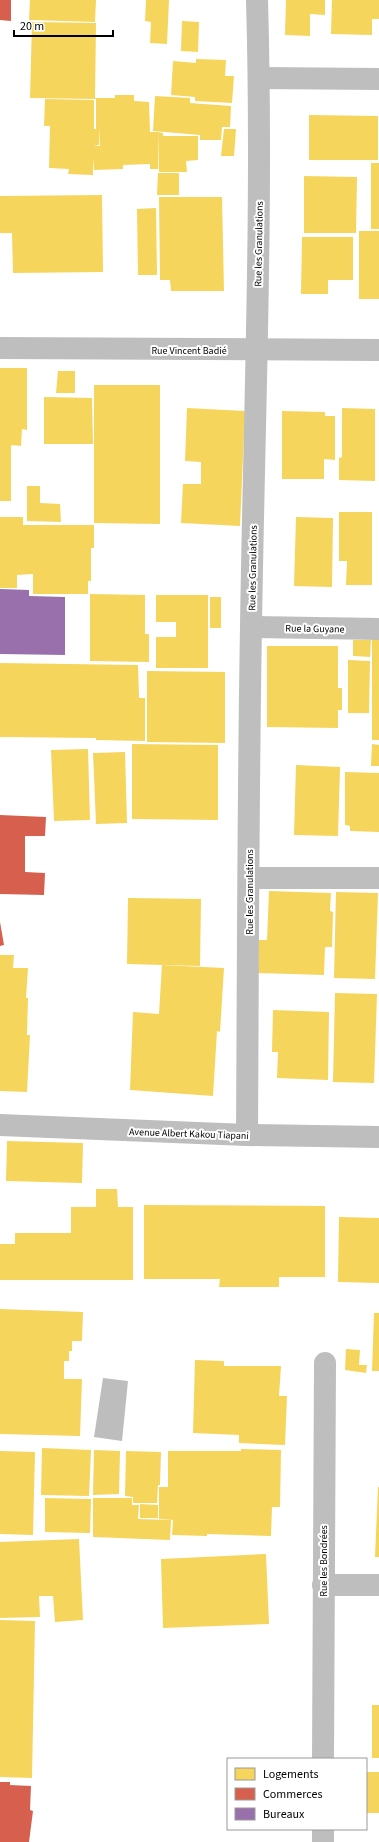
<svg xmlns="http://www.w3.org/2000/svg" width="379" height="1842" viewBox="0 0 379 1842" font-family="'Source Sans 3',sans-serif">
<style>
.water{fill:#bdbdbd}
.homes{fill:#f6d55c;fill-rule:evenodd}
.shops{fill:#d6604d}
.offices{fill:#9970ab}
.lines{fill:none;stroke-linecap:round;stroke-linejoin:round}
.minor{stroke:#bebebe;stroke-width:22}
.labels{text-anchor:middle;stroke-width:4;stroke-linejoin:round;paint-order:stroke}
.street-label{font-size:10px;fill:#000;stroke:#fff}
</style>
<rect width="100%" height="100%" fill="#fff"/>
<path class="water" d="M103 1378 128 1381 122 1441 94 1437Z"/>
<g class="homes">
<path d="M30 0H96L95 22 29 20Z"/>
<path d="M146 0H169L167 44 150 43 151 22 145 21Z"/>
<path d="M286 0H325V15L310 14V36L285 35Z"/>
<path d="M332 0H379V19H372V35L331 34Z"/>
<path d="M182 21 199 22 198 52 181 51Z"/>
<path d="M32 22 96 23 95 98H115V95H134V101L149 102 150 132H158V169H150V164L123 165V169L94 170 93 158V175L68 174 69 169 49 168 50 126H44L45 99 94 100V129H96V99L30 98ZM99 128 100 146H93L99 145Z"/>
<path d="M196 59 226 60 225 76H234L232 103 195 101V97L171 95 173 61 196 63Z"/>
<path d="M155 96 190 98V103L231 106 230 127H222L221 140H200V135L153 131Z"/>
<path d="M309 115 378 116V160H309Z"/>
<path d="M224 129H236L234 156H221Z"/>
<path d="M158 132 163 133V136H198V160L186 161 187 172H159Z"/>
<rect x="371" y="163" width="8" height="66"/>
<path d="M158 173H179V195H157Z"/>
<path d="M304 176 357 177 356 233H304Z"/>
<path d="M102 195 103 272 13 273 12 233H0V196Z"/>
<path d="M159 197H222L224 291H171L170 280H160Z"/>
<path d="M156 208 157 275H138L137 209Z"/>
<rect x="359" y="231" width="20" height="68"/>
<path d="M302 237H353V280H328V294H301Z"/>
<path d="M0 368H27V430L22 429 21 446 11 445V501H0Z"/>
<path d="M58 371H75V393H56Z"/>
<path d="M94 385H160V524L94 523Z"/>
<path d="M44 397 92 398 93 444H44Z"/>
<path d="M187 408 245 411 240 526 181 523 183 484H201V462L185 461Z"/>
<path d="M342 408 375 409V481L339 480V458L342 457Z"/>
<path d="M282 411 325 412V416H335V460L324 459V479H282Z"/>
<path d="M27 486H40V503L60 504 61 522 27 521Z"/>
<path d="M339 512H372V585H346L347 561H339Z"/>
<path d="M0 517H23V525H94V548H91V581H88V594H33V574L17 575V588H0Z"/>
<path d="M296 517 333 518 332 587 294 586Z"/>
<path d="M90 594 145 595V634H149V662L90 661Z"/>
<path d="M156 595H208V668H156V637H176V622H156Z"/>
<rect x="210" y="597" width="11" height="31"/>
<rect x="372" y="639" width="7" height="101"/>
<path d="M353 640H371L370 657 353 656Z"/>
<path d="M267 646H338V688H342V710H338V728L267 727Z"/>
<path d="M348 660 370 661 369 713H348Z"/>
<path d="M0 663 138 665 139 698H145V741L96 740V738L0 737Z"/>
<path d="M147 671 225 672V743L147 742Z"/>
<path d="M132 744 218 745V820L132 819Z"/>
<path d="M372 744 379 745V766H371Z"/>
<path d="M88 749 90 820 54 821 51 750Z"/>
<path d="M125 752 127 823 96 824 93 753Z"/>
<path d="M296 765 340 767 338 836 294 835Z"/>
<path d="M345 772 379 773V832L350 831V826L345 825Z"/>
<path d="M269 891 331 893 330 911 333 912 332 947H325L324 975 258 973 259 940H267Z"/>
<path d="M336 892 378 893 375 979 334 978Z"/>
<path d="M128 898 201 899 200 966 127 964Z"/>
<path d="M0 955H14L13 968H28L26 998H28L27 1035H30L27 1092 0 1091Z"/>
<path d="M162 965 224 968 220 1032 217 1031 213 1096 130 1090 133 1012 159 1014Z"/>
<path d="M335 993 377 994 374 1083 333 1082Z"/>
<path d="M273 1010 329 1012 328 1080 277 1078 278 1052H272Z"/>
<path d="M7 1141 83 1143 82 1183 6 1181Z"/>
<path d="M96 1189H117L118 1207H133V1280H0V1244H15V1233H71V1207H96Z"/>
<path d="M144 1205 325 1206V1277H279V1287H219L220 1279H144Z"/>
<path d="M339 1217 379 1218V1283L338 1282Z"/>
<path d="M0 1309 83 1312 82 1341H72V1351H69V1361H64V1379H82L80 1436 0 1434Z"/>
<path d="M374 1313H379V1371H372Z"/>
<path d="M346 1349 360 1350 359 1365H367L366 1373 345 1370Z"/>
<path d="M195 1360 224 1361V1366H281L279 1396H287L285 1445 239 1443V1435L193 1433Z"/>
<path d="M42 1448 91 1450 89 1496 41 1495Z"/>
<path d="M241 1449 281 1450 280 1507H272L271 1536 207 1534V1536L172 1535 173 1520 159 1519V1487H168V1451H241Z"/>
<path d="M94 1450 120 1451 119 1494 93 1495Z"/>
<path d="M0 1451 35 1452 33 1535 0 1534Z"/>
<path d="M126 1451 161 1452 160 1485H158L157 1503H133V1497L125 1496Z"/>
<path d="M378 1487H379V1557H375Z"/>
<path d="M45 1498 91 1499 90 1533 45 1532Z"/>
<path d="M93 1498H132V1505H139L138 1519 171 1520 170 1540 93 1537Z"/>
<path d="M140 1504 158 1505V1518H140Z"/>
<path d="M79 1539 83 1620 55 1622 53 1596H39L40 1617 0 1618V1542Z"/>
<path d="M266 1554 269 1624 163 1628 161 1559Z"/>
<path d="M0 1620 35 1621 32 1778 0 1777Z"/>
<rect x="372" y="1705" width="7" height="53"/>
<rect x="366" y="1772" width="13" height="41"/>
</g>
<g class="shops">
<path d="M0 0H11V21L0 20Z"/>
<path d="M0 815 46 817 45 836H25V872L45 873 44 895 0 894Z"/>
<path d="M0 922 4 945 0 946Z"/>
<path d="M0 1782H10V1785L31 1786 30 1810 33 1811 29 1842H0Z"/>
</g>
<path class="offices" d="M0 589 29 590V596L65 597V655L0 654Z"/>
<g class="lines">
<g class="minor">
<path d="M259 78 379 79"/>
<path d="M0 348 379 350"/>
<path d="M251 627 379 629"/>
<path d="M249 878H379"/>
<path d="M0 1125 247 1135 379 1137"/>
<path d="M247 1135C248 966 248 797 251 627 254 418 263 209 257 0"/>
<path d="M323 1585H379"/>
<path d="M323 1759 325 1363"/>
<path d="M323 1829V1842"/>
</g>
</g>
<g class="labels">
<g class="street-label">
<text transform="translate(258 244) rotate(-89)" y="4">Rue les Granulations</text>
<text x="189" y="354">Rue Vincent Badié</text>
<text transform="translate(252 568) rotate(-89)" y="4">Rue les Granulations</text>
<text transform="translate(315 628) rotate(1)" y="4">Rue la Guyane</text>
<text transform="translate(249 892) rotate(-90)" y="4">Rue les Granulations</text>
<text transform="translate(189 1133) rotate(2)" y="4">Avenue Albert Kakou Tiapani</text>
<text transform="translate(323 1561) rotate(-90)" y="4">Rue les Bondrées</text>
</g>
</g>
<rect x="227" y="1758" width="140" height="72" fill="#ffffff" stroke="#999999"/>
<rect x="235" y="1768" width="20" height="12" fill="#f6d55c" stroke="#999999"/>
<text x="263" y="1778" font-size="12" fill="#000000">Logements</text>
<rect x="235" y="1788" width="20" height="12" fill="#d6604d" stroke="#999999"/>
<text x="263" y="1798" font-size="12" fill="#000000">Commerces</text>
<rect x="235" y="1808" width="20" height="12" fill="#9970ab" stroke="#999999"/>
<text x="263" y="1818" font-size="12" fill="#000000">Bureaux</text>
<path d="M14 30v6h99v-6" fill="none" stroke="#000000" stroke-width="2"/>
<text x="20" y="30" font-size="12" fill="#000000" stroke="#ffffff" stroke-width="3" paint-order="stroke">20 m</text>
</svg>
